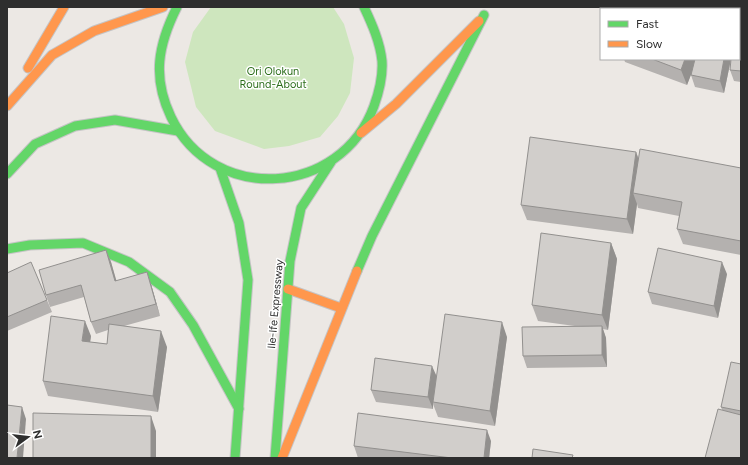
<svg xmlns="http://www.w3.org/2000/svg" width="748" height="465" viewBox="0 0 748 465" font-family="Figtree,sans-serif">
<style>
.park{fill:#cee6be}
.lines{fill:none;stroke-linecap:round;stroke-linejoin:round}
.fast-casing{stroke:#c5c4c5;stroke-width:11}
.slow-casing{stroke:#c5c4c5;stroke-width:11}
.fast{stroke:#63d668;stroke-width:9}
.slow{stroke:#ff974d;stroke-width:9}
.wall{fill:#b4b1af}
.shaded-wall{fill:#92908e}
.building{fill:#d1cecb;stroke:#92908e}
.labels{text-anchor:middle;stroke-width:3;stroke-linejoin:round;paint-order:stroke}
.park-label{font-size:11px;fill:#2c6e1b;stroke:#fff}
.street-label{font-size:11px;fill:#2e2e2e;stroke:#fff}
</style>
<rect width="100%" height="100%" fill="#ece8e4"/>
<path class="park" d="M211 7H333L344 24 354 58 350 93 338 116 320 137 289 146 264 149 215 131 196 107 185 62 193 32Z"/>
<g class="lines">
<defs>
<g id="fast">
<path d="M177 7C158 45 152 77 171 117 213 205 341 197 374 106 379 92 383 76 382 61 380 42 372 24 364 7"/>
<path d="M220 168 239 223 248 280 235 458"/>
<path d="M7 174 35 144 75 126 115 120 178 131"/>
<path d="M7 249 30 245 83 243 129 262 170 292 193 325 239 409"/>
<path d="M357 271 372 236 484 15"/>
<path d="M275 458 290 261 301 208 331 162"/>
</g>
<g id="slow">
<path d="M28 68 64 7"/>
<path d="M7 106 52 55 94 31 163 7"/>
<path d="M361 133 396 104 479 21"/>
<path d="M288 289 341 308"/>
<path d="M282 458 357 271"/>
</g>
</defs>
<use href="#fast" class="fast-casing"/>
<use href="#slow" class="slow-casing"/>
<use href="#fast" class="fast"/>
<use href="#slow" class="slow"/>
</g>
<g class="wall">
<path d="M741 33V82L734 81 730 70Z"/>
<path d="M624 59H731L724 93 695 87 691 75 692 72 687 85 625 62Z"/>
<path d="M636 152 639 159 741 168V255L683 244 677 229 679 216 638 208 637 204 633 234 527 220 521 205Z"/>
<path d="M611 243 617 259 608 330 603 329 606 338 607 367 527 368 523 356 582 327 538 321 532 305Z"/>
<path d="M106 250 111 262 116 281 147 272 151 284 160 316 124 326 167 347 158 412 48 396 43 381 91 336 90 342 107 344 108 330 96 334 91 322 84 297 50 307 46 295Z"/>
<path d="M7 273 47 300 52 312 7 331Z"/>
<path d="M727 274 718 318 652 304 648 292Z"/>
<path d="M507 337 495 426 438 417 433 404V409L376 402 371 390 436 376Z"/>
<path d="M741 364V458L721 407Z"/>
<path d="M491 441 489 458H358L354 446Z"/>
</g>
<g class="shaded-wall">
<path d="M705 7H712L713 9H704Z"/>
<path d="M685 59H697L687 85 681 70Z"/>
<path d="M724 59H731L724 93 720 81Z"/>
<path d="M636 152 641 167 633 193 637 204 633 234 627 219Z"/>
<path d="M611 243 617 259 608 330 602 315Z"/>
<path d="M106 250 111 262 120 293 115 281Z"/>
<path d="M722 262 727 274 718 318 714 306Z"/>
<path d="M147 272 151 284 160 316 156 304Z"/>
<path d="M85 321 91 336 88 356 82 341Z"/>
<path d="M502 322 507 337 495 426 490 411Z"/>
<path d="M602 326 606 338 607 367 602 355Z"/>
<path d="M161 331 167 347 158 412 153 396Z"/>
<path d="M432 366 437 377 433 402V409L428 397Z"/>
<path d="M22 407 26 419 23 458H17Z"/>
<path d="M151 416 156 431V458H151Z"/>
<path d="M487 430 491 441 489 458H484Z"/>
</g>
<g class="building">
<path d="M634 7H705L704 9H634Z"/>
<path d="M739 33H741V71L730 70 731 59H739Z"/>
<path d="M652 59H685L681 70Z"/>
<path d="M695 59H724L720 81 691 75Z"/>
<path d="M530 137 636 152 627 219 521 205Z"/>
<path d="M640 149 741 168V241L677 229 682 202 633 193Z"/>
<path d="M541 233 611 243 602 315 532 305Z"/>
<path d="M658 248 722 262 714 306 648 292Z"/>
<path d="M106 250 115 281 147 272 156 304 91 322 81 285 46 295 39 270Z"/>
<path d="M31 262 47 300 7 317V273Z"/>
<path d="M445 314 502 322 490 411 433 402Z"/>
<path d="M51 316 85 321 82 341 107 344 109 324 161 331 153 396 43 381Z"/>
<path d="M602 326V355L523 356 522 327Z"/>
<path d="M375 358 432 366 428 397 371 390Z"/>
<path d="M731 362 741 364V411L721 407Z"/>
<path d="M7 405 22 407 17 458H7Z"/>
<path d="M718 409 741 415V458H705Z"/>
<path d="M33 413 151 416V458H33Z"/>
<path d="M358 413 487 430 484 458H452L354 446Z"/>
<path d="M533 449 573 455 572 458H532Z"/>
</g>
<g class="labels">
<g class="park-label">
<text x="273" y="75">Ori Olokun<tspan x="273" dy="13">Round-About</tspan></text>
</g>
<g class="street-label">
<text transform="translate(275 304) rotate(-85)" y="4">Ile-Ife Expressway</text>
</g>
</g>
<rect width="748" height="465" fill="none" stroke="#2e2e2e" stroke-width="16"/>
<rect x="600" y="8" width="140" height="52" fill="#ffffff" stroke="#ababab"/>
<rect x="608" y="21" width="20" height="6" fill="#63d668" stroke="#ababab"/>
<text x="636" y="28" font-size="12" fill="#2e2e2e">Fast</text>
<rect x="608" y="41" width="20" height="6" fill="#ff974d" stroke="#ababab"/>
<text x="636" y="48" font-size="12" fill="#2e2e2e">Slow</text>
<g transform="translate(28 437) rotate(75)" stroke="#ffffff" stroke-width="3" paint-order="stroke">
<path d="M0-3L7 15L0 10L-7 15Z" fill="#2e2e2e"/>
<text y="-6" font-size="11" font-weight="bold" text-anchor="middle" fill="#2e2e2e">N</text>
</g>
</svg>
